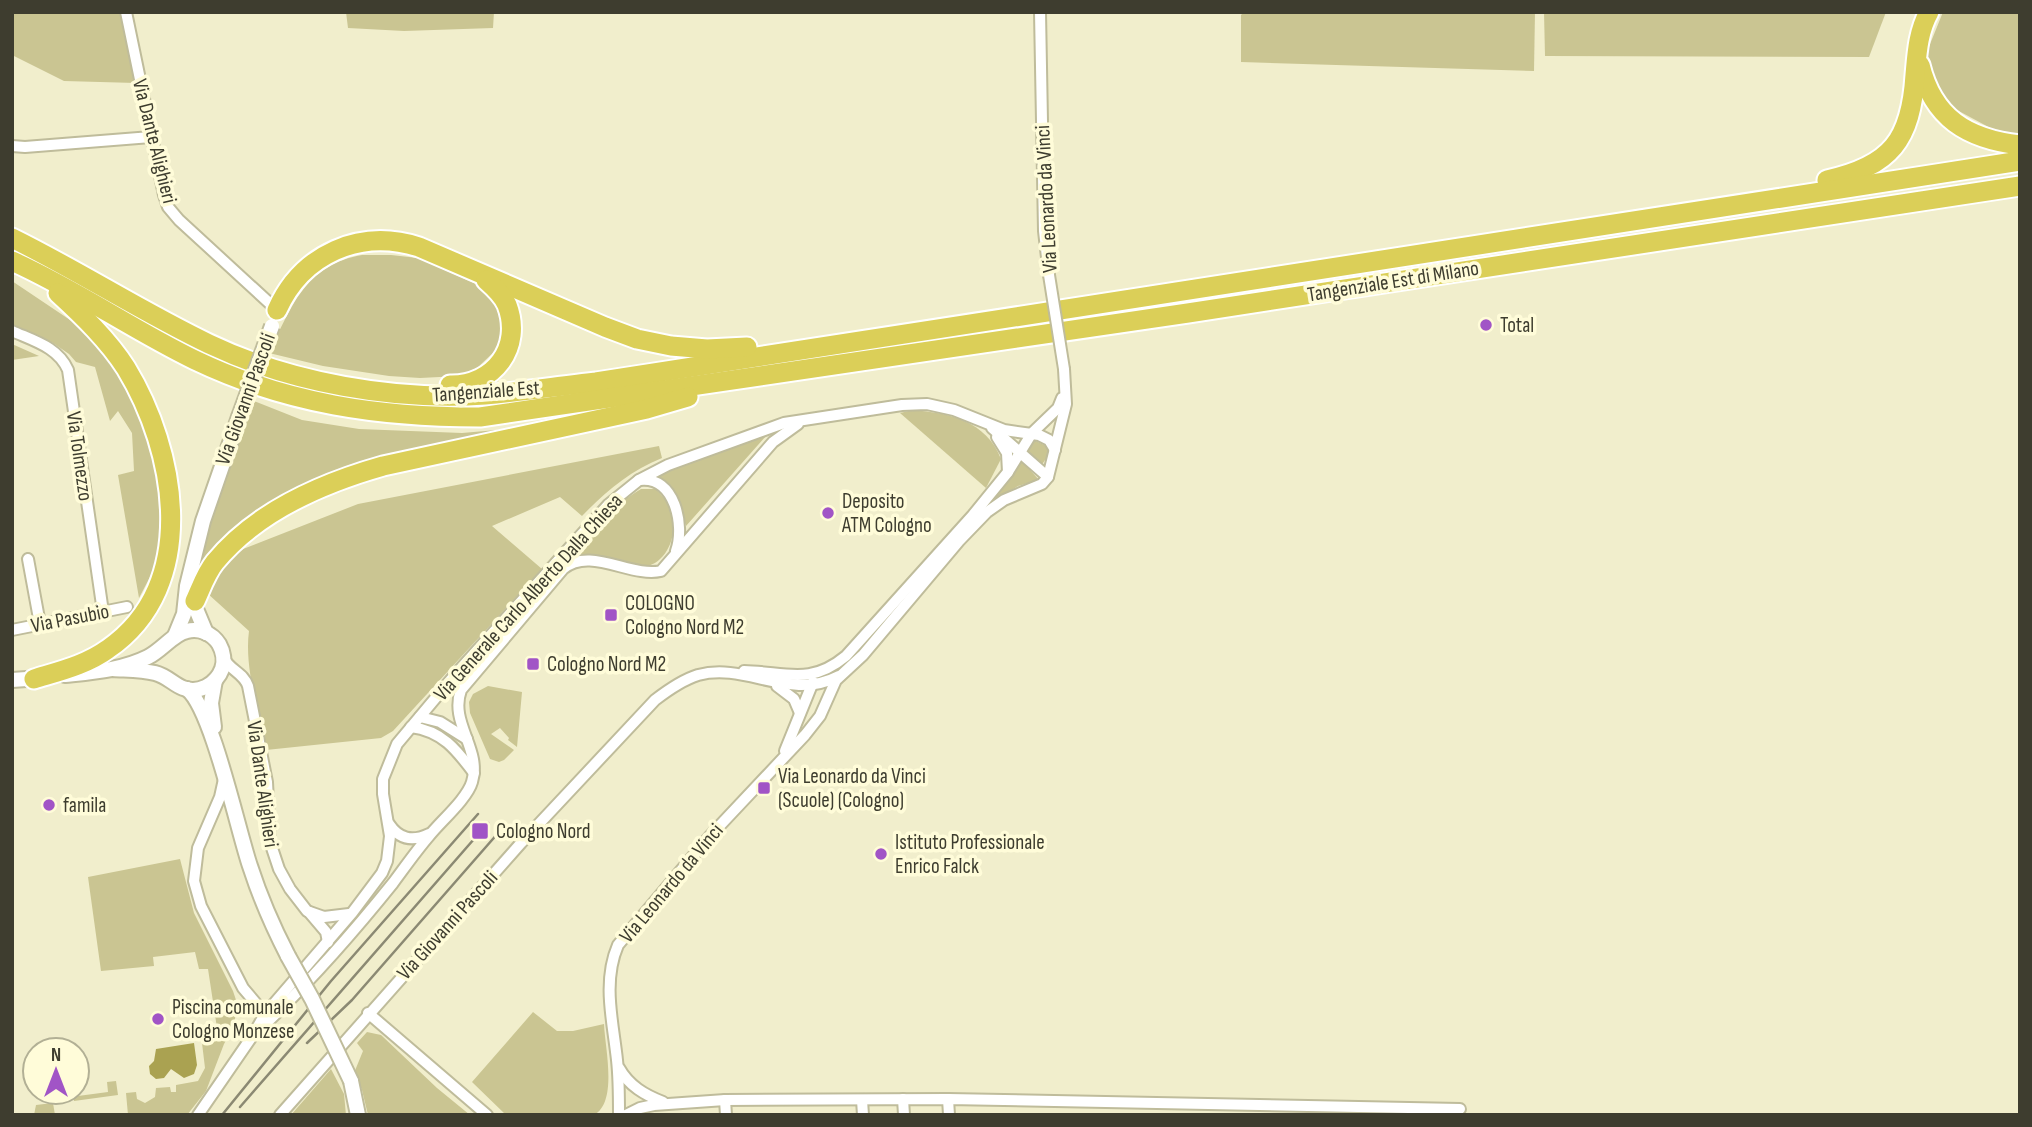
<svg xmlns="http://www.w3.org/2000/svg" width="2032" height="1127" viewBox="0 0 2032 1127" font-family="'Sofia Sans Condensed',sans-serif">
<style>
.green{fill:#cac592}
.water{fill:#aaa251}
.lines{fill:none;stroke-linecap:round;stroke-linejoin:round}
.minor-casing{stroke:#bfbc9b;stroke-width:14}
.tertiary-casing{stroke:#bfbc9b;stroke-width:18}
.motorway-casing{stroke:#fff;stroke-width:23}
.minor{stroke:#fff;stroke-width:10}
.tertiary{stroke:#fff;stroke-width:14}
.motorway{stroke:#dbcf58;stroke-width:19}
.rail{stroke:#8b8973;stroke-width:2.5}
.minor-bridge-casing{stroke:#bfbc9b;stroke-width:14;stroke-linecap:butt}
.tertiary-bridge-casing{stroke:#bfbc9b;stroke-width:18;stroke-linecap:butt}
.minor-bridge{stroke:#fff;stroke-width:10}
.tertiary-bridge{stroke:#fff;stroke-width:14}
.poi-dot{fill:#a154c6;stroke:#fffcd9;stroke-width:2.5}
.labels{text-anchor:middle;stroke-width:7;stroke-linejoin:round;paint-order:stroke}
.street-label{font-size:21px;fill:#3e3d2f;stroke:#fffcd9}
.poi-label{font-size:21px;fill:#3e3d2f;stroke:#fffcd9;text-anchor:start}
</style>
<rect width="100%" height="100%" fill="#f1eecc"/>
<g class="green">
<path d="M12 12H123L136 83 64 81 12 55Z"/>
<path d="M346 12H494L493 28 404 31 348 28Z"/>
<path d="M1244 12H1535L1534 71 1241 62V15Z"/>
<path d="M1544 12H1886L1869 57 1545 56Z"/>
<path d="M1943 12H2020V138H2009L1942 102 1929 77 1926 54Z"/>
<path d="M362 255H391L418 258 487 289 500 311V338L496 350 477 368 459 376 420 378 389 376 323 366 269 353C292 306 305 265 362 255Z"/>
<path d="M12 281 85 330 114 364 139 405 160 483 163 552 139 598 118 475 134 471 132 433 118 411 110 421 95 367 76 362 69 354 53 343 12 325Z"/>
<path d="M12 344 39 356 12 360Z"/>
<path d="M254 401 302 420 359 429 462 433 508 429 351 467 198 568 208 521Z"/>
<path d="M913 410C950 413 986 421 1001 459L986 488 900 413Z"/>
<path d="M767 435 686 526 673 489 657 474Z"/>
<path d="M1034 440 1048 447 1050 453 1043 463H1035L1027 453Z"/>
<path d="M659 446 662 458C630 471 606 491 582 516L560 497 492 526 542 569 393 731 381 738 266 750C259 714 244 667 249 631L207 593C217 574 226 562 243 549L358 504Z"/>
<path d="M1022 461 1039 480 1018 486 996 500 993 497Z"/>
<path d="M641 489H656C661 495 667 500 670 507 680 529 669 566 641 567 623 567 603 560 585 557L578 551C586 527 620 502 641 489Z"/>
<path d="M488 686 522 692 517 747 508 740 509 738 500 728 491 734 514 750 504 760 499 762 490 759 470 713 469 702 473 694Z"/>
<path d="M180 859 194 913 233 991 237 1003 234 1026 224 1044 206 1091 187 1115H128L126 1093 136 1092 137 1099 145 1103 155 1097 156 1088 170 1087 171 1092H176V1085L198 1081 205 1068 202 1043 222 1037V1028H217L208 969H199L195 952 153 957 154 966 101 971 88 877Z"/>
<path d="M533 1012 557 1031H573L604 1024C605 1048 618 1102 594 1115H506L472 1082Z"/>
<path d="M367 1032 381 1035 437 1088 470 1115H368L362 1090 354 1073 363 1051 357 1043Z"/>
<path d="M331 1069 344 1094 346 1115H291Z"/>
<path d="M116 1081 118 1095 74 1101 72 1092 77 1091 78 1096 108 1092 107 1082Z"/>
<path d="M53 1103 55 1115H34L36 1105Z"/>
</g>
<path class="water" d="M194 1043 197 1065 194 1074 184 1078 171 1069 164 1078 156 1079 150 1074 149 1066 154 1061 156 1049Z"/>
<g class="lines">
<defs>
<g id="minor">
<path d="M126 12 164 195 168 207 179 220 277 310"/>
<path d="M1040 12 1044 231 1049 275"/>
<path d="M12 146 25 147 151 137"/>
<path d="M12 331C34 341 58 347 68 370L103 612"/>
<path d="M992 428 1048 477"/>
<path d="M997 437 1007 453 1008 472"/>
<path d="M639 480C675 475 685 526 676 551"/>
<path d="M28 559 40 624"/>
<path d="M12 630 127 607"/>
<path d="M223 657C229 670 244 673 248 686L267 782 270 842 279 869 290 889 307 911 324 917 349 914"/>
<path d="M744 671C786 672 810 686 846 656L973 515 1008 472 1032 433 1058 408 1062 398"/>
<path d="M777 686 794 699 800 713"/>
<path d="M420 717 440 722 467 739"/>
<path d="M411 727C442 731 456 749 474 773"/>
<path d="M785 751 813 682"/>
<path d="M224 779 220 797 198 848 194 881 201 906 243 988 265 1014H269"/>
<path d="M389 824C399 839 412 842 429 834"/>
<path d="M309 912 326 932 328 942"/>
<path d="M368 1013 487 1115"/>
<path d="M260 1029C308 984 352 934 393 883 405 867 416 851 429 836 440 822 467 799 472 782 482 749 449 723 461 690L563 569C590 546 631 578 661 571L773 442 798 424"/>
<path d="M619 1068C629 1086 645 1095 663 1102"/>
<path d="M903 1099 904 1115"/>
<path d="M948 1099 949 1115"/>
<path d="M725 1100 726 1115"/>
<path d="M862 1100 863 1115"/>
<path d="M198 1115 253 1035 265 1014 352 913 382 873 387 861 390 836 383 794V779L397 744 454 676 608 505 639 480 668 465 784 423 902 405 927 404 954 410 1004 430 1039 435 1049 440 1055 450"/>
<path d="M280 1115 521 843 655 700C668 690 682 680 698 675 747 662 789 702 839 676"/>
<path d="M619 1115C619 1096 619 1078 617 1060 613 1022 602 982 618 945L710 836 805 735 820 716 836 680 863 655 959 541 987 512 1004 500 1042 484 1048 477 1066 404 1064 369"/>
<path d="M626 1115 640 1108 654 1105 725 1100 948 1099 1460 1109"/>
</g>
<g id="tertiary">
<path d="M194 591 196 609 206 633"/>
<path d="M175 636 184 614 187 586 203 521 239 417"/>
<path d="M65 675C93 672 122 670 148 657 162 650 174 633 187 631 199 628 212 633 219 644 223 651 225 661 222 669 216 685 198 694 183 688 173 684 167 676 155 673 142 670 127 670 113 669"/>
<path d="M12 680 41 678"/>
<path d="M187 689C212 708 238 831 250 866 260 897 273 927 288 956"/>
<path d="M214 727 211 703 215 680"/>
<path d="M351 1081 358 1115"/>
</g>
<g id="motorway">
<path d="M1920 65C1933 118 1967 139 2020 145"/>
<path d="M1827 180C1891 166 1911 140 1915 75 1917 53 1918 32 1929 12"/>
<path d="M12 238C79 271 142 312 209 344 291 383 395 401 485 395 522 392 559 386 596 382L2020 161"/>
<path d="M12 261C75 289 133 330 195 360 287 404 379 417 480 417L1188 313 2020 186"/>
<path d="M277 310C302 254 360 228 419 247L605 327 637 339 671 346 707 349 747 347"/>
<path d="M450 385C494 386 523 347 507 305 503 295 494 287 486 280"/>
<path d="M195 601C201 588 206 573 215 562 256 512 323 483 383 466L647 409 688 397"/>
<path d="M34 679C60 671 86 665 108 649 201 585 176 450 126 368 108 340 83 316 58 293"/>
</g>
</defs>
<use href="#minor" class="minor-casing"/>
<use href="#tertiary" class="tertiary-casing"/>
<use href="#motorway" class="motorway-casing"/>
<use href="#minor" class="minor"/>
<use href="#tertiary" class="tertiary"/>
<use href="#motorway" class="motorway"/>
<g class="rail">
<path d="M307 1043 352 1000 499 832"/>
<path d="M240 1107 488 823"/>
<path d="M222 1115 331 981 478 814"/>
</g>
<defs>
<path id="minor-bridge" d="M1049 275 1064 369"/>
<g id="tertiary-bridge">
<path d="M239 417 272 326"/>
<path d="M288 956 312 999 351 1081"/>
</g>
</defs>
<use href="#minor-bridge" class="minor-bridge-casing"/>
<use href="#tertiary-bridge" class="tertiary-bridge-casing"/>
<use href="#minor-bridge" class="minor-bridge"/>
<use href="#tertiary-bridge" class="tertiary-bridge"/>
</g>
<g class="poi-dot">
<circle cx="1486" cy="325" r="7"/>
<circle cx="828" cy="513" r="7"/>
<rect x="604" y="608" width="14" height="14" rx="3.5"/>
<rect x="526" y="657" width="14" height="14" rx="3.5"/>
<rect x="757" y="781" width="14" height="14" rx="3.5"/>
<circle cx="49" cy="805" r="7"/>
<rect x="471" y="822" width="18" height="18" rx="3.5"/>
<circle cx="881" cy="854" r="7"/>
<circle cx="158" cy="1019" r="7"/>
</g>
<g class="labels">
<g class="street-label">
<text transform="translate(155 141) rotate(76)" y="7">Via Dante Alighieri</text>
<text transform="translate(1046 199) rotate(-93)" y="7">Via Leonardo da Vinci</text>
<text transform="translate(1393 281) rotate(-9)" y="7">Tangenziale Est di Milano</text>
<text transform="translate(486 391) rotate(-4)" y="7">Tangenziale Est</text>
<text transform="translate(245 399) rotate(-70)" y="7">Via Giovanni Pascoli</text>
<text transform="translate(80 456) rotate(82)" y="7">Via Tolmezzo</text>
<text transform="translate(528 597) rotate(-48)" y="7">Via Generale Carlo Alberto Dalla Chiesa</text>
<text transform="translate(70 618) rotate(-11)" y="7">Via Pasubio</text>
<text transform="translate(263 784) rotate(82)" y="7">Via Dante Alighieri</text>
<text transform="translate(671 883) rotate(-50)" y="7">Via Leonardo da Vinci</text>
<text transform="translate(447 925) rotate(-48)" y="7">Via Giovanni Pascoli</text>
</g>
<g class="poi-label">
<text x="1500" y="332">Total</text>
<text x="842" y="508">Deposito<tspan x="842" dy="24">ATM Cologno</tspan></text>
<text x="625" y="610">COLOGNO<tspan x="625" dy="24">Cologno Nord M2</tspan></text>
<text x="547" y="671">Cologno Nord M2</text>
<text x="778" y="783">Via Leonardo da Vinci<tspan x="778" dy="24">(Scuole) (Cologno)</tspan></text>
<text x="63" y="812">famila</text>
<text x="496" y="838">Cologno Nord</text>
<text x="895" y="849">Istituto Professionale<tspan x="895" dy="24">Enrico Falck</tspan></text>
<text x="172" y="1014">Piscina comunale<tspan x="172" dy="24">Cologno Monzese</tspan></text>
</g>
</g>
<rect width="2032" height="1127" fill="none" stroke="#3e3d2f" stroke-width="28"/>
<g transform="translate(56 1071)"><circle r="33" fill="#fffcd9" stroke="#b2b095" stroke-width="2"/>
<path d="M0-5L12 26L0 18L-12 26Z" fill="#a154c6"/>
<text y="-10" font-size="19" font-weight="bold" text-anchor="middle" fill="#3e3d2f">N</text>
</g>
</svg>
